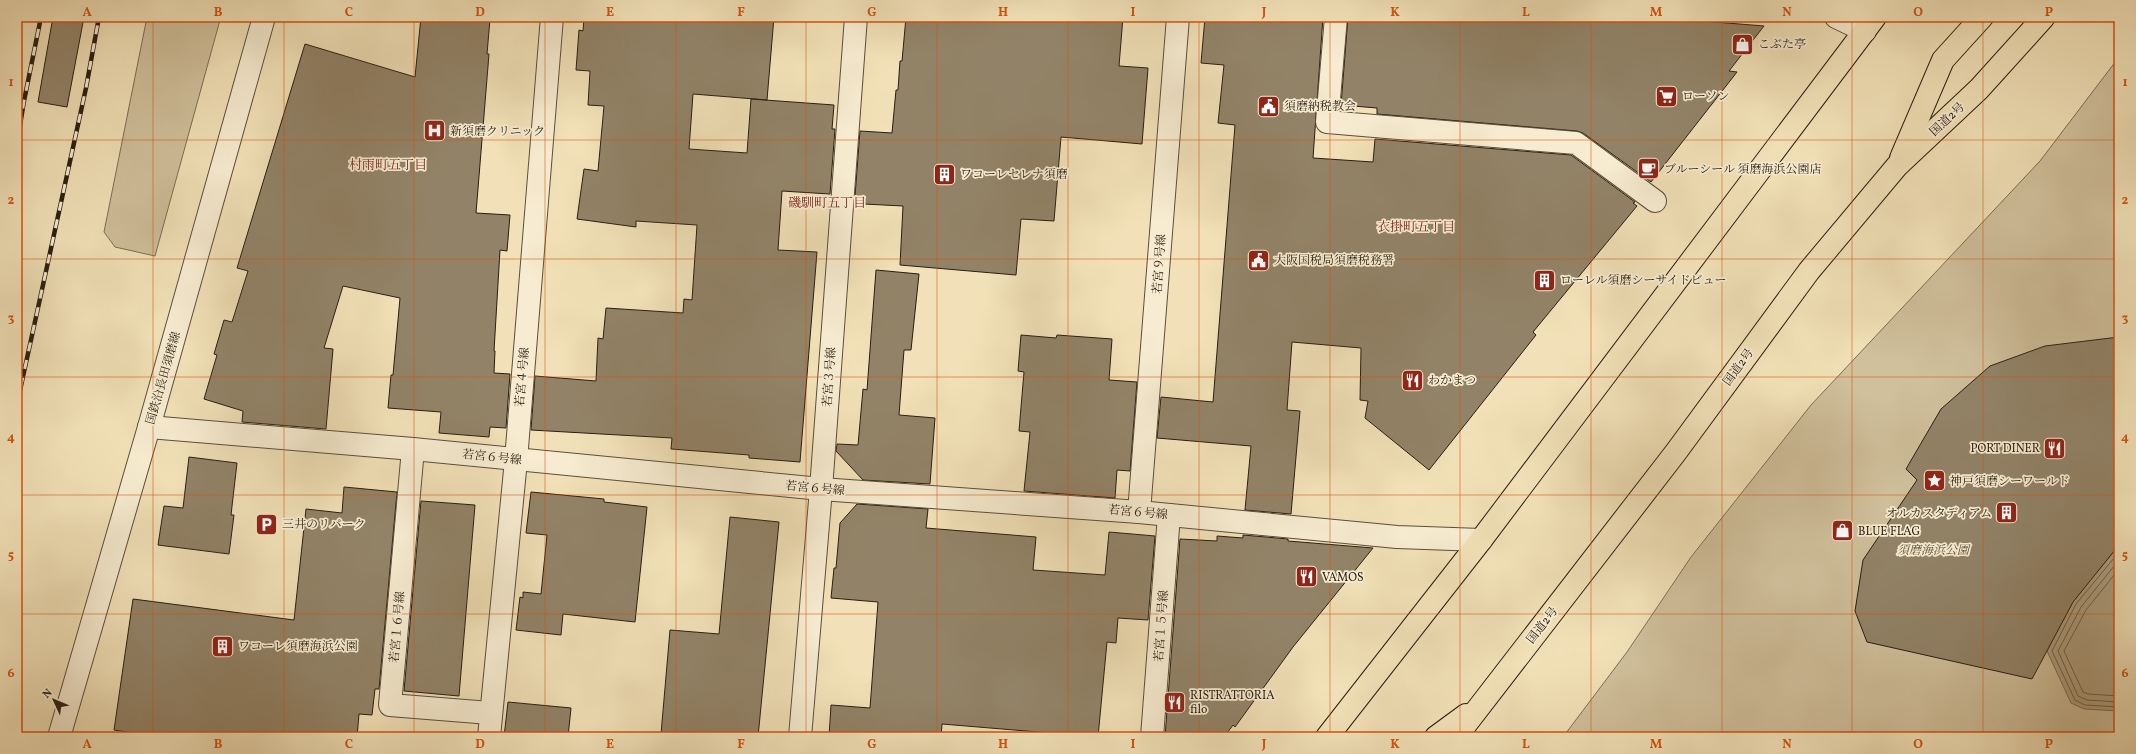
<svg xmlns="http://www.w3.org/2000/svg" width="2136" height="754" viewBox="0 0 2136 754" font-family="Vollkorn,'Noto Serif JP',serif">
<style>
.green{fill:#d0c09c;stroke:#7c6f57}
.water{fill:#ae9f80;stroke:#796b54}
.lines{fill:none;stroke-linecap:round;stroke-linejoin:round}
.shore{stroke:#6c5e49;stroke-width:1}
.building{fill:#928368;stroke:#291e12}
.minor-casing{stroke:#5b4f3c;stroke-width:24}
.highway-casing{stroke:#291e12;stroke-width:24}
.minor{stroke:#f7ecd1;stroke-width:22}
.highway{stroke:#f2e1b8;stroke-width:22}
.rail-casing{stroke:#291e12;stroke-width:4.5}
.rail{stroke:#f7ecd1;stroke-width:3;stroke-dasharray:9;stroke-linecap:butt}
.grid{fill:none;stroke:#d5530d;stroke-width:1;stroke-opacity:0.55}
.labels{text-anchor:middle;stroke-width:3.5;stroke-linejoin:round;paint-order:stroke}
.poi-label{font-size:12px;fill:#291e12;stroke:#f7ecd1;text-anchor:start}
.street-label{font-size:12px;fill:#291e12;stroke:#f7ecd1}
.park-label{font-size:12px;font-style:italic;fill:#5b4f3b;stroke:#f7ecd1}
.neighbourhood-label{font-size:13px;fill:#7a1f14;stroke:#f7ecd1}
.neatline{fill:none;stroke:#d5530d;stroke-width:1.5}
.grid-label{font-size:13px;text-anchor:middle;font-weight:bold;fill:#d5530d}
</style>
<rect width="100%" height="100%" fill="#f2e1b8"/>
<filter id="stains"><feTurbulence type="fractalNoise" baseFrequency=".005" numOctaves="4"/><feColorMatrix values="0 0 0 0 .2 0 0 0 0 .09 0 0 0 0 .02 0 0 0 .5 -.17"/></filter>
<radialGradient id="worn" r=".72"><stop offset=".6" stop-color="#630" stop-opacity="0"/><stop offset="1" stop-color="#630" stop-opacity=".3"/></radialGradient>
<g class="green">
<path d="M147 17H208L220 20 155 256 115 247 104 232Z"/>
<path d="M2119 57V737H1563L1627 652 1691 557 1811 405 2040 161Z"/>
</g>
<path class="water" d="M2119 545V711L2084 709 2071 703 2047 651 2073 602Z"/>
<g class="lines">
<g class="shore">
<path d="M2119 552 2076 604 2052 651 2075 700 2085 705 2119 707"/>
<path d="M2119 560 2081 607 2058 651 2078 696 2087 700 2119 702"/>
<path d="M2119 569 2086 610 2064 651 2083 692 2088 694 2119 696"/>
</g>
</g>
<g class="building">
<path d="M53 17H84L67 107 38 102Z"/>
<path d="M421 17 490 19 487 54H489L476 213 510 215 507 251 500 250 494 351H495L494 373 510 374 506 428 490 427 489 437 439 433 441 412 388 408 391 375H393L400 298 343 286 324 348 333 349 326 429 242 422 243 411 204 399 217 355 214 354 224 320 232 322 248 271 237 268 305 44 415 77Z"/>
<path d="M584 17H774L767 100 693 94 689 149 747 153 751 99 834 105 832 129H835L830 194 782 191 778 250 817 252 800 462 749 458V455L671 449 672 438 531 430 535 376 596 381 598 338 603 339 606 308 683 313 684 299 692 300 697 225 636 221V227L577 219 584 169 598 171 604 106 588 105 590 71 576 70 579 30 583 31Z"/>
<path d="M906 17H1123L1119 66 1148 68 1142 144 1061 137 1054 221 1021 219 1016 275 900 265 903 206 864 204 865 197 855 196 860 131 892 133 896 90H898L900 61H902Z"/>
<path d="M1205 17H1323L1313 158 1373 162 1375 139 1571 155 1635 202 1633 203 1637 206 1533 332 1536 335 1429 470 1365 418 1368 401 1360 400 1361 348 1292 342 1287 410 1300 411 1291 514 1245 510 1251 446 1157 438 1161 397 1213 402 1235 125 1218 123 1224 65 1201 63Z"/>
<path d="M1348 17H1653L1764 26 1729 71 1737 72 1651 182 1583 133 1577 131 1377 114V108L1341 105Z"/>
<path d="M876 270 919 274 911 350H904L899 415 935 418 930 484 863 480 836 451 837 444 858 445 863 389 867 390Z"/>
<path d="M1021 335 1056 338 1057 335 1112 339 1109 380 1137 382 1130 471 1117 470 1115 498 1024 491 1030 432 1019 431 1024 372 1018 371Z"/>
<path d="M2119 337V545L2073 602 2032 679 1867 642 1855 611 1863 560 1917 480 1906 469 1941 409 1990 366 2045 346Z"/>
<path d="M189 457 237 463 231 515H234L229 554 158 545 164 506 183 508Z"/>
<path d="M344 487 397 492 379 689H375L372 715 359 714 357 737H158L114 730 133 599 294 620 306 509 342 513Z"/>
<path d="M531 492 604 499V502L647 507 635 622 563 614 561 635 516 630 520 597 523 598V592L541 594 547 535 526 533Z"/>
<path d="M421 501 475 505 459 696 404 691Z"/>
<path d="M857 504 928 509 926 528 1036 537 1033 570 1105 575 1109 532 1155 536 1148 620 1118 618 1116 643 1107 642 1098 737 942 724 941 737H829L831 705 870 708 878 602 831 598 834 568H836L840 523Z"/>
<path d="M730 517 779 522 758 737H702L661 734 670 630 719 634Z"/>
<path d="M1243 535 1288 539V541L1373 548 1293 647 1235 727 1233 725 1224 737H1165L1180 539 1217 541V536L1243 538Z"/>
<path d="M508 702 571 708 568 737H504Z"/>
</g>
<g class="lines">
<defs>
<g id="minor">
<path d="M1336 17 1327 122 1576 143 1655 201"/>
<path d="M1836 17 1865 31"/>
<path d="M149 427 413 449 821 489 1139 512 1397 537 1481 540"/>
<path d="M413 449 390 705 490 713"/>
<path d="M1139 512 1178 17"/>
<path d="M59 737 149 427 264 17"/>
<path d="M489 737 516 460 552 17"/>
<path d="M800 737 821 489 856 17"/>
<path d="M1152 737 1169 515"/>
</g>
<g id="highway">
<path d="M1901 158 1943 60 1982 17"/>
<path d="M1327 737 1481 540 1875 17"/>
<path d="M1436 737 1466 715"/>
<path d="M1456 737 1676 452 1809 271 1897 166 1979 89 2044 17"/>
</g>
</defs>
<use href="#minor" class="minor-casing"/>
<use href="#highway" class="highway-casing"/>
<use href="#minor" class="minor"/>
<use href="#highway" class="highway"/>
<defs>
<g id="rail">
<path d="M17 144 24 101 41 17"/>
<path d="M17 404 86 88 99 17"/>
</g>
</defs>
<use href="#rail" class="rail-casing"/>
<use href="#rail" class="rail"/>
</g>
<path class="grid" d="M153 17V737M284 17V737M414 17V737M545 17V737M676 17V737M806 17V737M937 17V737M1068 17V737M1199 17V737M1330 17V737M1460 17V737M1591 17V737M1722 17V737M1852 17V737M1983 17V737M17 140H2119M17 259H2119M17 377H2119M17 495H2119M17 614H2119"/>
<defs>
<symbol id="shop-square" viewBox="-11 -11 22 22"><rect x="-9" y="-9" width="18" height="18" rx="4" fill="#8f2418" stroke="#f7ecd1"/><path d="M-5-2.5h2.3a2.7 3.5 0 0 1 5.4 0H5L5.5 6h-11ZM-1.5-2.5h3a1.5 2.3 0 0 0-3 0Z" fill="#fff"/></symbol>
<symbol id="supermarket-square" viewBox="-11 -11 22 22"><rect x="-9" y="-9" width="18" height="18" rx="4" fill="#8f2418" stroke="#f7ecd1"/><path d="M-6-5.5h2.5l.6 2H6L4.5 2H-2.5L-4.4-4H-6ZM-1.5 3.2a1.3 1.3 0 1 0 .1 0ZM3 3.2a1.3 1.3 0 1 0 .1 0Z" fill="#fff"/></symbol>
<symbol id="civic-square" viewBox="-11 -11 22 22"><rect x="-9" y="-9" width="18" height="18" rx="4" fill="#8f2418" stroke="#f7ecd1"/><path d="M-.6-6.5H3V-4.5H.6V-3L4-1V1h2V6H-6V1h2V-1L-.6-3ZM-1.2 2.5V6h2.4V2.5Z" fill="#fff"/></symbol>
<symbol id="hospital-square" viewBox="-11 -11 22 22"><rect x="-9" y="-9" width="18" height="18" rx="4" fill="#8f2418" stroke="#f7ecd1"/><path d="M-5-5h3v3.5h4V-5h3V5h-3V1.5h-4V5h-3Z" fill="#fff"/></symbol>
<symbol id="cafe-square" viewBox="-11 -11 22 22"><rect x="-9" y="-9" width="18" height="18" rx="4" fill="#8f2418" stroke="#f7ecd1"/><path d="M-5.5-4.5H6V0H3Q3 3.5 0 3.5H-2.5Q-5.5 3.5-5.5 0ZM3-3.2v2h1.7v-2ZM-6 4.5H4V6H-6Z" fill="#fff"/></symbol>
<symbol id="building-square" viewBox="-11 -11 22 22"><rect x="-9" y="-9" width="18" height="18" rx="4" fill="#8f2418" stroke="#f7ecd1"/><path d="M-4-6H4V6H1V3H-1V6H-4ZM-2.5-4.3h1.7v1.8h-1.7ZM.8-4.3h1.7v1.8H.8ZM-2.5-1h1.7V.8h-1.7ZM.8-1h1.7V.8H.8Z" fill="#fff"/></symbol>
<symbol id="restaurant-square" viewBox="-11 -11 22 22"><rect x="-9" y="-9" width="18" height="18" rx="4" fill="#8f2418" stroke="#f7ecd1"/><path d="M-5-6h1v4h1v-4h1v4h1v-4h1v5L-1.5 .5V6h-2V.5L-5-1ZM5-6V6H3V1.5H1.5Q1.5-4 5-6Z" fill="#fff"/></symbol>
<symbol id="sight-square" viewBox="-11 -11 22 22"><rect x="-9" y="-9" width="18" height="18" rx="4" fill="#8f2418" stroke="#f7ecd1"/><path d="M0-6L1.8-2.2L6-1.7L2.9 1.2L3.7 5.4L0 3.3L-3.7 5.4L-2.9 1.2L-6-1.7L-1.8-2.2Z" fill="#fff"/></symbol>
<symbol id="parking-square" viewBox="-11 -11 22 22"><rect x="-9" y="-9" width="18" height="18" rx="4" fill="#8f2418" stroke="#f7ecd1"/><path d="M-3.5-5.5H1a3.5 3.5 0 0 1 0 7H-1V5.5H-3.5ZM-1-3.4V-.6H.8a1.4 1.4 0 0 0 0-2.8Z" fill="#fff"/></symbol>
</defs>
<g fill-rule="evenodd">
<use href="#shop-square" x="1730" y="32" width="25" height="25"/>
<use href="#supermarket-square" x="1654" y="84" width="25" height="25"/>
<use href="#civic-square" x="1256" y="94" width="25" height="25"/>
<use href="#hospital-square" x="422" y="118" width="25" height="25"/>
<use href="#cafe-square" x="1636" y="156" width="25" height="25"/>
<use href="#building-square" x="932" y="162" width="25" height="25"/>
<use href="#civic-square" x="1246" y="248" width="25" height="25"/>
<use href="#building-square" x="1532" y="268" width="25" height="25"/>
<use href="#restaurant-square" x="1400" y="368" width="25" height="25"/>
<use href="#restaurant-square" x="2042" y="436" width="25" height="25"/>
<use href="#sight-square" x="1922" y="468" width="25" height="25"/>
<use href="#building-square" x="1994" y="500" width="25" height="25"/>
<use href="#parking-square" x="254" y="512" width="25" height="25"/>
<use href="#shop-square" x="1830" y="518" width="25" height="25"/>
<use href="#restaurant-square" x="1294" y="564" width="25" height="25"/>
<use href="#building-square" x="210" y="634" width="25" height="25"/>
<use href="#restaurant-square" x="1162" y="690" width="25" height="25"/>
</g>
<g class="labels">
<g class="poi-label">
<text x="1758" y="48">こぶた亭</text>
<text x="1682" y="100">ローソン</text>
<text x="1284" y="110">須磨納税教会</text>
<text x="450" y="135">新須磨クリニック</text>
<text x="1664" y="173">ブルーシール 須磨海浜公園店</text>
<text x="960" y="178">ワコーレセレナ須磨</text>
<text x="1274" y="264">大阪国税局須磨税務署</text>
<text x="1560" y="284">ローレル須磨シーサイドビュー</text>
<text x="1428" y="384">わかまつ</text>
<text x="2040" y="452" text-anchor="end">PORT DINER</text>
<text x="1950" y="485">神戸須磨シーワールド</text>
<text x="1992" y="517" text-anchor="end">オルカスタディアム</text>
<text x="282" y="528">三井のリパーク</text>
<text x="1858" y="535">BLUE FLAG</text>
<text x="1322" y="581">VAMOS</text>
<text x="238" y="650">ワコーレ須磨海浜公園</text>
<text x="1190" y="699">RISTRATTORIA<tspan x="1190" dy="14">filo</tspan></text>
</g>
<g class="street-label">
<text transform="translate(1947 119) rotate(-43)" y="4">国道2号</text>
<text transform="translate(1159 264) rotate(-86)" y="4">若宮９号線</text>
<text transform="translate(1738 367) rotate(-54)" y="4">国道2号</text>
<text transform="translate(522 377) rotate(-85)" y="4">若宮４号線</text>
<text transform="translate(829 377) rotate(-86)" y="4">若宮３号線</text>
<text transform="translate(163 378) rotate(-74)" y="4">国鉄沿長田須磨線</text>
<text transform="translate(492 457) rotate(6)" y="4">若宮６号線</text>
<text transform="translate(815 488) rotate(5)" y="4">若宮６号線</text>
<text transform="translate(1138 512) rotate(5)" y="4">若宮６号線</text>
<text transform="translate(1542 625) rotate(-52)" y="4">国道2号</text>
<text transform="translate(1161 626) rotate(-86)" y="4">若宮１５号線</text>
<text transform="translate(397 627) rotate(-85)" y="4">若宮１６号線</text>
</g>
<g class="park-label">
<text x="1933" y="554">須磨海浜公園</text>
</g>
<g class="neighbourhood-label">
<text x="388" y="169">村雨町五丁目</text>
<text x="827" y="207">磯馴町五丁目</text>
<text x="1416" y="231">衣掛町五丁目</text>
</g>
</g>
<rect width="2136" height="754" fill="none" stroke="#f2e1b8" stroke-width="44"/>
<g transform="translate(54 700) rotate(314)" stroke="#f7ecd1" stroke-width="3" paint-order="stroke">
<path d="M0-3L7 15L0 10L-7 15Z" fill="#291e12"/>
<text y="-6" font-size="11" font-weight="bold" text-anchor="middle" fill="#291e12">N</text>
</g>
<rect x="22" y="22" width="2092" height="710" class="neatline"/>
<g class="grid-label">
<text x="87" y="16">A</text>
<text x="218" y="16">B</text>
<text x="349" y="16">C</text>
<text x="480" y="16">D</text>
<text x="610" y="16">E</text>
<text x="741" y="16">F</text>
<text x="872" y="16">G</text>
<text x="1003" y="16">H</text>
<text x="1133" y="16">I</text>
<text x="1264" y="16">J</text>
<text x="1395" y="16">K</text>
<text x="1526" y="16">L</text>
<text x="1656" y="16">M</text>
<text x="1787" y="16">N</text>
<text x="1918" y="16">O</text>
<text x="2049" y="16">P</text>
<text x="11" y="86">1</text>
<text x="2125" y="86">1</text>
<text x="11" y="204">2</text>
<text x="2125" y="204">2</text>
<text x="11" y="322">3</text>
<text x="2125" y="322">3</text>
<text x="11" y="441">4</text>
<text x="2125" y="441">4</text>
<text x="11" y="559">5</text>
<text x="2125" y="559">5</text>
<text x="11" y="677">6</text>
<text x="2125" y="677">6</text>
<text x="87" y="748">A</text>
<text x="218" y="748">B</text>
<text x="349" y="748">C</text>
<text x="480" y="748">D</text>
<text x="610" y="748">E</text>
<text x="741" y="748">F</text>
<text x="872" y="748">G</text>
<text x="1003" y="748">H</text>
<text x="1133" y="748">I</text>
<text x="1264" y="748">J</text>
<text x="1395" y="748">K</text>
<text x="1526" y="748">L</text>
<text x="1656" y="748">M</text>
<text x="1787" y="748">N</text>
<text x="1918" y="748">O</text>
<text x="2049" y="748">P</text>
</g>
<rect width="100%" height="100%" filter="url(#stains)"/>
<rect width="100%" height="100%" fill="url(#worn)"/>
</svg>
